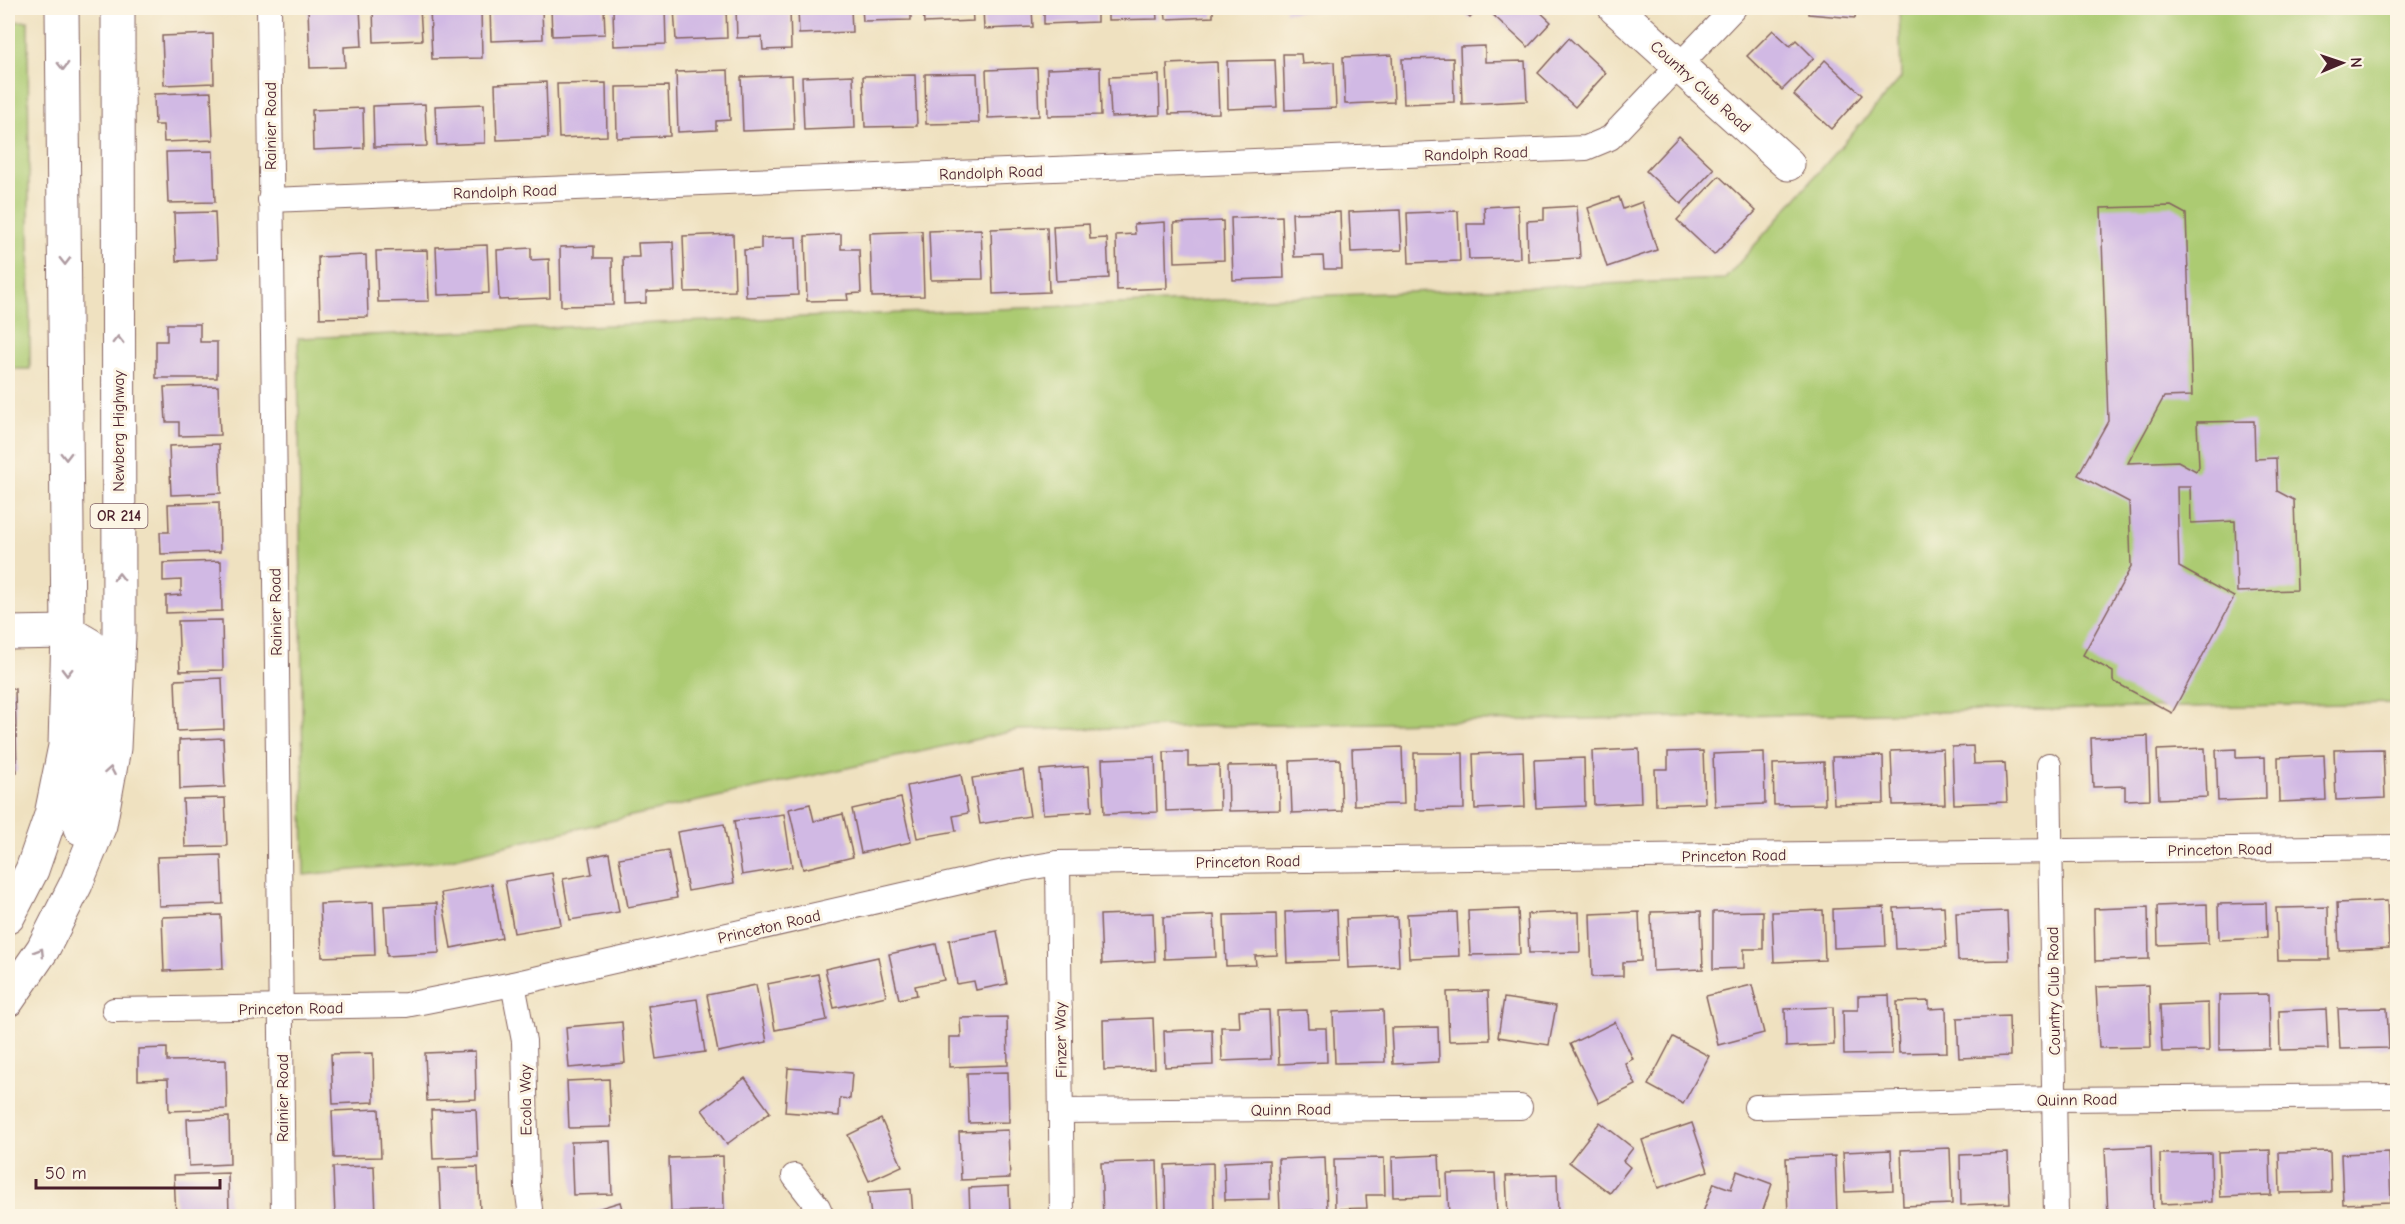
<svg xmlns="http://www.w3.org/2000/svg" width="2405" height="1224" viewBox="0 0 2405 1224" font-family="'Comic Neue',sans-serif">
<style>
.green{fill:#accb72;stroke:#7b754e;stroke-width:1.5}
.building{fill:#d1b9e4}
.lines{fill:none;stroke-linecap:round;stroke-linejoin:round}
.street-casing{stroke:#84635f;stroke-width:26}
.secondary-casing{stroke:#84635f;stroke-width:35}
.primary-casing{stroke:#84635f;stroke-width:35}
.street{stroke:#fff;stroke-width:24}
.secondary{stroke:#fff;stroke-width:33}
.primary{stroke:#fff;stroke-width:33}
.oneway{stroke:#ae9aa0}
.labels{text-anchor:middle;stroke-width:6;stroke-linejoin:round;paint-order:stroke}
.shield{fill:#fcf5e5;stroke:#7f5f63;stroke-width:1.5}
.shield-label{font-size:15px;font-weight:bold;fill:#4a1f2b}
.street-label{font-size:16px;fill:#4a1f2b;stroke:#fcf5e5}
</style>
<rect width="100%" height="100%" fill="#fcf5e5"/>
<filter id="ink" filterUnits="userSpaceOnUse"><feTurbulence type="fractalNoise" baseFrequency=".0167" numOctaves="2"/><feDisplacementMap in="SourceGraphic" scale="12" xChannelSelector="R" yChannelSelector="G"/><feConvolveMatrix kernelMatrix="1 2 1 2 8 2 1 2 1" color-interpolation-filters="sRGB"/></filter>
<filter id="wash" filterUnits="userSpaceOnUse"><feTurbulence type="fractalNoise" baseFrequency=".008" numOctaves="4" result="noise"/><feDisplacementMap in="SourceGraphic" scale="24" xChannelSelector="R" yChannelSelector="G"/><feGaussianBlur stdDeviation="1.35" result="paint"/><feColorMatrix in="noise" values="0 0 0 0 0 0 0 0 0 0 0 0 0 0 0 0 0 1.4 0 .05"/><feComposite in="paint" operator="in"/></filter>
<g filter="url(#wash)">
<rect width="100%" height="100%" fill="#efe1c0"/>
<g class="green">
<path d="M1899 8H2397V703L1018 730 627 817 442 861 304 875 298 338 1725 279 1901 78Z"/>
<path d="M28 21 30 369H8V22Z"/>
</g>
<g id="blocks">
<g class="building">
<path d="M308 8H360L362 46 344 47 345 67 310 68Z"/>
<path d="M373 8H420L422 40 374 42Z"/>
<path d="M430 8H481L482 58 432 59Z"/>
<path d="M490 8H542L543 39 491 41Z"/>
<path d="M551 8H604L605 34 552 36Z"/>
<path d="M613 8H665L666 44 614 46Z"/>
<path d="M674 8H726L727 38 676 40Z"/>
<path d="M736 8H790L791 49 763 50 762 37 737 38Z"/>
<path d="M798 8H851L852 32 799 34Z"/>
<path d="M862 8H911V20L863 21Z"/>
<path d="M923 8H972L973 21 924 23Z"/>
<path d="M983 8H1032L1033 27 984 29Z"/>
<path d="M1044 8H1097V22L1044 24Z"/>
<path d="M1108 8H1156L1157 19 1108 20Z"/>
<path d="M1165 8H1213V17L1166 19Z"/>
<path d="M1285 8H1332V10L1285 12Z"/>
<path d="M1459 8H1479L1470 18Z"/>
<path d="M1498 8H1536L1551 22 1528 47 1492 14Z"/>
<path d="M1808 8H1856L1855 18 1808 14Z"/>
<path d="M1773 30 1790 46 1796 40 1814 58 1782 90 1747 56Z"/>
<path d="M213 34 214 83 164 85 162 36Z"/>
<path d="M1569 38 1606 73 1575 107 1538 73Z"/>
<path d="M1485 46V62L1525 61 1527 101 1462 104 1460 47Z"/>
<path d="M1283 54H1301L1302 64 1334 62 1336 108 1285 110Z"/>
<path d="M1392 55 1394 102 1345 104 1343 57Z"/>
<path d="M1453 58 1454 102 1404 104 1402 59Z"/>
<path d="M1275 60 1277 107 1228 109 1227 61Z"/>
<path d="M1825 60 1862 95 1831 129 1794 95Z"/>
<path d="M1217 62 1219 113 1169 114 1167 64Z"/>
<path d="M1100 67 1101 115 1048 116 1047 69Z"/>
<path d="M1037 68 1039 116 988 118 986 70Z"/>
<path d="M728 70 730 120 716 121V130L678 132 676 72Z"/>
<path d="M977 73 979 123 926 124 925 74Z"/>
<path d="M792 75 794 129 743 131 741 77Z"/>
<path d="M853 75 855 128 804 130 802 77Z"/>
<path d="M915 75 917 126 865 127 863 76Z"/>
<path d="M1159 75 1160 115 1111 117 1109 77Z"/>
<path d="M546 82 548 138 497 140 495 84Z"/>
<path d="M606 83 607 136 559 138 557 84Z"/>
<path d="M668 86 670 136 617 138 616 87Z"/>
<path d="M211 92 213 140 164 142 163 125H155L154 94Z"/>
<path d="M425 104 427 146 374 147 373 106Z"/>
<path d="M484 104 485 143 437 145 435 106Z"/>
<path d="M363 108 364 148 313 150 312 110Z"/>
<path d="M1679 136 1714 169 1681 204 1646 171Z"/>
<path d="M213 151 215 202 168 203 166 152Z"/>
<path d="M1719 176 1756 211 1714 255 1677 220Z"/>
<path d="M1619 197 1623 209 1642 202 1657 250 1607 267 1588 208Z"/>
<path d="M1518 205 1520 258 1469 259 1467 224H1485L1484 207Z"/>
<path d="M1577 206 1580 258 1528 261 1527 221 1544 220V208Z"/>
<path d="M2171 206 2186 214 2192 396 2164 397 2128 463 2178 461 2196 471 2199 467 2197 422 2254 421 2255 459 2276 458 2277 491 2294 500 2297 590 2237 592 2235 521 2191 523 2190 487H2177L2179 567 2234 597 2172 713 2113 681V672L2083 655 2131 567 2129 502 2078 475 2108 421 2101 208Z"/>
<path d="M1400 210 1402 250 1351 252 1349 212Z"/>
<path d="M1458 211 1460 261 1409 263 1407 213Z"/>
<path d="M215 212 217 259 176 261 174 213Z"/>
<path d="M1340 212 1342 269H1324L1323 256 1294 257 1292 213Z"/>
<path d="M1282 216 1284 278 1233 280 1231 218Z"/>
<path d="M1223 221 1224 260 1175 262 1174 223Z"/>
<path d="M1165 222 1167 288 1117 290 1116 235 1135 234 1134 224Z"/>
<path d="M1089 224 1090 239 1107 238 1109 278 1056 281 1053 226Z"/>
<path d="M1047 227 1049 292 993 294 991 229Z"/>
<path d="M981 229 983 279 931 280 929 231Z"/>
<path d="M922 231 924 296 872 297 870 233Z"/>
<path d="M733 234 735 291 685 292 683 236Z"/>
<path d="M841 234V249H859L861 293 847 294 848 300 807 301 805 236Z"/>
<path d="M796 237 798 295 746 297 744 250 761 249V238Z"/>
<path d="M673 242 675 291 646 292V303L624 304 623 257H639L638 243Z"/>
<path d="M487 245 489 293 438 295 436 247Z"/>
<path d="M594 246V258H612L613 305 561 306 560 247Z"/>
<path d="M531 248V260L549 259 550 298 499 300 497 250Z"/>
<path d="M427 250 429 301 378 302 376 251Z"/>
<path d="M366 255 368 317 320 318 318 257Z"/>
<path d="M167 324H200V342H217V378H156V341H167Z"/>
<path d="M218 386 220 435 179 436V422H166L164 387Z"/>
<path d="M219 444 221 493 171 495 169 446Z"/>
<path d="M219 502 220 552 161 554 160 532H169L168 504Z"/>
<path d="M221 561 222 611 166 613V596L181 595V580L163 581V563Z"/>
<path d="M222 620 223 670 180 671 178 621Z"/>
<path d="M222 678 224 729 177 731 175 680Z"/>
<path d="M8 689H15L17 772H8Z"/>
<path d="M2148 736 2150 799 2125 800V786L2093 787 2091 738Z"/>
<path d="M223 738 225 787 180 789 179 740Z"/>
<path d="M1973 746 1974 764 2005 763 2007 802 1954 804 1952 747Z"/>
<path d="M1402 747 1404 804 1354 805 1352 749Z"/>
<path d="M2205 748 2207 797 2159 799 2157 750Z"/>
<path d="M1639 749 1641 803 1594 805 1592 751Z"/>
<path d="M1943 749 1945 804 1893 805 1891 751Z"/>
<path d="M2236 749V758L2265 757 2266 799 2218 801 2216 750Z"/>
<path d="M2383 749 2385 798 2336 800 2334 750Z"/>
<path d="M1703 751 1705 803 1656 805 1655 769H1668V752Z"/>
<path d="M1164 752H1188V766L1219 765 1220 809 1166 811Z"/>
<path d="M1523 752 1525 807 1475 809 1473 754Z"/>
<path d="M1764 752 1765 804 1715 806 1713 754Z"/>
<path d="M1414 753H1463L1464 809 1415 810Z"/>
<path d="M2324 755 2326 800 2279 802 2278 757Z"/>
<path d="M1883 756 1884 803 1834 804 1832 757Z"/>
<path d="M1155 757 1157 812 1104 814 1102 759Z"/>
<path d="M1584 758 1585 806 1536 808 1534 760Z"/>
<path d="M1340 759 1342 811 1292 813 1290 761Z"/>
<path d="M1824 762 1825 804 1774 805 1773 764Z"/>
<path d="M1279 765 1280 810 1229 811 1228 766Z"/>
<path d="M1089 766 1092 811 1043 814 1040 770Z"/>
<path d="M1023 770 1030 816 980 824 972 778Z"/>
<path d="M961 775 968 813 953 816 956 831 917 838 907 786Z"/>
<path d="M225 798 227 846 185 847 183 799Z"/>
<path d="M901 798 911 842 861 853 852 809Z"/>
<path d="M810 804 814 821 843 814 853 857 803 869 789 809Z"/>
<path d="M784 814 792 867 742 875 734 821Z"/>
<path d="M724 824 734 883 688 891 677 832Z"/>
<path d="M668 850 677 898 628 907 619 858Z"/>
<path d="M609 853 619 912 570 920 563 879 592 874 589 857Z"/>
<path d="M221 855 223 904 159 906 157 857Z"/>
<path d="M552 873 561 925 514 933 505 881Z"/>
<path d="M492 884 502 938 451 948 441 893Z"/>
<path d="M2387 901 2389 948 2339 950 2337 903Z"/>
<path d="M373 902 375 955 322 957 320 904Z"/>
<path d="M437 903 439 953 387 956 384 906Z"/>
<path d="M2266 903 2267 938 2219 940 2218 904Z"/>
<path d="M2207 904 2208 943 2158 945 2157 906Z"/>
<path d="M1944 906 1946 947 1896 949 1894 908Z"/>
<path d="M1884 907 1886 946 1834 948 1833 909Z"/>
<path d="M2148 907 2149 959 2095 961 2094 909Z"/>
<path d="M2328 907 2329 960H2278L2276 908Z"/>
<path d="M1518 909 1520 954 1470 955 1468 911Z"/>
<path d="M1337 910 1339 961 1287 963 1285 912Z"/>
<path d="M1823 910 1825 960 1774 962 1772 912Z"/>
<path d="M1701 911 1703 969 1653 971 1651 912Z"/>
<path d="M1763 911V949H1744V968L1713 969V912Z"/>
<path d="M2007 911 2009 960 1958 961 1956 913Z"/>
<path d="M1457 912 1459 956 1409 958 1407 914Z"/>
<path d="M1579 912 1580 952 1529 953 1527 914Z"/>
<path d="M1639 912 1641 961 1623 962V976L1592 977 1590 914Z"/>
<path d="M1153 913 1155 961 1102 964 1100 915Z"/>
<path d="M1276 914 1277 955 1255 956 1256 965 1226 966 1224 915Z"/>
<path d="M221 915 223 969 164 971 162 917Z"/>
<path d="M1214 915 1216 957 1164 959 1163 917Z"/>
<path d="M1397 917 1399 966 1348 968 1346 919Z"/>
<path d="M997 931 1007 984 976 990 974 981 957 984 949 940Z"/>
<path d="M936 944 944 980 915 986 917 995 899 999 889 954Z"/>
<path d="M878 957 886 996 834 1008 825 969Z"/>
<path d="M818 974 827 1020 775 1030 767 984Z"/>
<path d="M756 985 767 1042 718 1052 707 995Z"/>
<path d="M1752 985 1764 1033 1718 1045 1706 996Z"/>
<path d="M2149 985 2151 1047 2099 1048 2096 987Z"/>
<path d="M1488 991 1490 1040 1449 1041 1447 992Z"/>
<path d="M2269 994 2270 1049 2219 1050V995Z"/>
<path d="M1889 995 1892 1054 1844 1055 1843 1010H1858V996Z"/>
<path d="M1504 998 1556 1006 1549 1045 1498 1037Z"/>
<path d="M697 999 705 1052 656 1059 648 1006Z"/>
<path d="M1929 1001V1009L1946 1008 1947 1052 1899 1053 1897 1002Z"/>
<path d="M2208 1003 2209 1051 2162 1052 2160 1005Z"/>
<path d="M1833 1007 1834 1045 1786 1047 1785 1009Z"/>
<path d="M2387 1008 2389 1048 2340 1049 2338 1009Z"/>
<path d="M2326 1009 2328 1049 2280 1050 2279 1011Z"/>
<path d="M1269 1010 1271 1059 1222 1061 1221 1027H1240L1239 1011Z"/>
<path d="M1307 1010 1308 1028H1326L1327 1062 1279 1064 1277 1011Z"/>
<path d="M1383 1010 1385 1062 1335 1063 1333 1012Z"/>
<path d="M2009 1016 2010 1056 1959 1058 1957 1018Z"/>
<path d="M1007 1017 1008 1065 949 1067V1037H961L960 1018Z"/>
<path d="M1153 1018 1155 1068 1104 1070 1103 1020Z"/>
<path d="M622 1022 625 1063 569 1068 566 1027Z"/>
<path d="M1615 1022 1633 1059 1625 1063 1636 1085 1599 1103 1570 1044Z"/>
<path d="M1438 1027 1439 1062 1393 1064 1391 1028Z"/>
<path d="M1212 1029 1213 1065 1165 1067 1164 1031Z"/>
<path d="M1673 1037 1709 1056 1683 1104 1648 1085Z"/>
<path d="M167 1048V1061L226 1060 227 1109 169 1111 168 1079 138 1080V1049Z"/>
<path d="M475 1051 476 1099 427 1101 425 1053Z"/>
<path d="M373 1053 374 1102 333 1104 331 1054Z"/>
<path d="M788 1068 852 1073 850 1099 840 1098 839 1116 785 1112Z"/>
<path d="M1008 1072 1009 1122 969 1123 967 1073Z"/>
<path d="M745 1078 770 1112 727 1144 702 1110Z"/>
<path d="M609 1079 611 1127 569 1128 567 1081Z"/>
<path d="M379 1109 381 1157 334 1158 332 1111Z"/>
<path d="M476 1109 478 1157 433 1159 431 1110Z"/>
<path d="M229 1117 230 1164 189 1166 187 1119Z"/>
<path d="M881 1119 902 1166 869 1181 848 1135Z"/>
<path d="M1600 1122 1633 1148 1623 1161 1630 1167 1610 1193 1569 1162Z"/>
<path d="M1692 1123 1708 1171 1658 1188 1642 1140Z"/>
<path d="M1008 1130 1010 1178 961 1180 959 1132Z"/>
<path d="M610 1141 612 1194 573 1195 571 1142Z"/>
<path d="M2151 1146 2153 1214 2108 1216 2105 1148Z"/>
<path d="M1950 1148 1952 1204 1903 1206 1901 1150Z"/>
<path d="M1891 1150 1893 1190 1845 1192 1843 1152Z"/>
<path d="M2270 1150 2271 1195 2220 1197 2218 1152Z"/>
<path d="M2330 1151 2331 1192 2280 1193 2279 1152Z"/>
<path d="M2389 1152 2391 1202 2343 1204 2341 1154Z"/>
<path d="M2008 1153 2010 1203 1961 1205 1960 1155Z"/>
<path d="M2211 1153 2212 1202 2161 1204 2160 1154Z"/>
<path d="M1439 1155 1441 1196 1393 1197 1392 1157Z"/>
<path d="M723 1156 724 1210 671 1212 669 1158Z"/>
<path d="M1835 1156 1837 1215 1788 1216 1786 1158Z"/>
<path d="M1325 1157 1327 1210 1280 1211 1278 1159Z"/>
<path d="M1384 1158 1385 1195H1366L1367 1208 1335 1209 1334 1159Z"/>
<path d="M1269 1160 1270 1199 1225 1200 1224 1162Z"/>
<path d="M1157 1161 1159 1216H1103L1101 1163Z"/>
<path d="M1213 1163 1214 1212 1166 1214 1165 1165Z"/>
<path d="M374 1166 376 1215 335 1216 333 1167Z"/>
<path d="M478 1167 480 1212 441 1213 439 1168Z"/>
<path d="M1737 1171 1772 1184 1761 1216 1702 1215 1714 1183 1731 1189Z"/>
<path d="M228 1173 229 1216H176L174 1175Z"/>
<path d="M1495 1173 1497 1215 1449 1216 1447 1174Z"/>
<path d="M1557 1174 1558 1216H1508L1506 1176Z"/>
<path d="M1009 1186 1010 1216H970L969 1188Z"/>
<path d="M911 1189 913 1216H871L868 1192Z"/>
<path d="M620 1202 624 1216H574Z"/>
</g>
</g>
</g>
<g filter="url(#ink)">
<use href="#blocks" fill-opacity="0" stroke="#84635f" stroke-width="1.5"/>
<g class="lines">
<defs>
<g id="street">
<path d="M269 8C272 411 281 813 283 1216"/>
<path d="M270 200 1586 148 1610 138 1734 8"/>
<path d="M2049 765 2056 1216"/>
<path d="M1058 863 1062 1216"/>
<path d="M513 984 524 1041 527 1187 531 1216"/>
<path d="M114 1010 406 1005 513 984 1004 872 1058 863 2398 847"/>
<path d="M1756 1107 2055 1099 2398 1096"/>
<path d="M1061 1111 1520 1107"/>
<path d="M794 1176 818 1207 822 1216"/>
</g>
<g id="secondary">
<path d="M1615 8 1788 164"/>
<path d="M8 633 68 632"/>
</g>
<g id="primary">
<path d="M68 632 90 645C95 706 85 768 80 828"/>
<path d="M8 917 32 870 51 815 65 746 68 632 62 8"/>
<path d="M8 1000 43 949 76 884 100 825 114 748 119 636 118 8"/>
</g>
</defs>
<use href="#street" class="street-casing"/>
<use href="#secondary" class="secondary-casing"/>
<use href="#primary" class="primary-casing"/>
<use href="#street" class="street"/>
<use href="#secondary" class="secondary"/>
<use href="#primary" class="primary"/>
</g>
<defs><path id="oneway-chevron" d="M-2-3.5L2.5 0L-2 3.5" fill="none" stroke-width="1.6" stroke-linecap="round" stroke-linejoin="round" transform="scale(1.5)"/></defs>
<g class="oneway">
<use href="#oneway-chevron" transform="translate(63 66) rotate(89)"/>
<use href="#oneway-chevron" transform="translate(65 261) rotate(89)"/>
<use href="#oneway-chevron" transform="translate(118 340) rotate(-90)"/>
<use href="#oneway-chevron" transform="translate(66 456) rotate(89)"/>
<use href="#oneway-chevron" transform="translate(119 577) rotate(-90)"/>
<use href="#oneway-chevron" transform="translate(67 672) rotate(91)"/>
<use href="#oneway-chevron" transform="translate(110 771) rotate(-80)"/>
<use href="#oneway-chevron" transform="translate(40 952) rotate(-58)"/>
</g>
</g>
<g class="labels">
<rect class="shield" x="90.5" y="504" width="57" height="24" rx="4.5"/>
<g class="shield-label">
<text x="119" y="521">OR 214</text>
</g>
<g class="street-label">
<text transform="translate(1701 86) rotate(42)" y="6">Country Club Road</text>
<text transform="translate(270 126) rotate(-90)" y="6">Rainier Road</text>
<text transform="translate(1476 153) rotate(-2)" y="6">Randolph Road</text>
<text transform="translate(991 172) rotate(-2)" y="6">Randolph Road</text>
<text transform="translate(505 191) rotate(-2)" y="6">Randolph Road</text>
<text transform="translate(118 431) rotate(-90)" y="6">Newberg Highway</text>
<text transform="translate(275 612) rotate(-91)" y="6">Rainier Road</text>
<text transform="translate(2220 849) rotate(-1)" y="6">Princeton Road</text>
<text transform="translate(1734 855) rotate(-1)" y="6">Princeton Road</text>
<text transform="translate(1248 861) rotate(-1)" y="6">Princeton Road</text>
<text transform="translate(769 926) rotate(-13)" y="6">Princeton Road</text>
<text transform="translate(2053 991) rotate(-91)" y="6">Country Club Road</text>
<text transform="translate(291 1008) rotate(-1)" y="6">Princeton Road</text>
<text transform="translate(1060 1040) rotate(-91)" y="6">Finzer Way</text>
<text transform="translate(282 1098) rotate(-90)" y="6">Rainier Road</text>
<text transform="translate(2077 1099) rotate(-1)" y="6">Quinn Road</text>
<text transform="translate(525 1100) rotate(-91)" y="6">Ecola Way</text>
<text transform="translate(1291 1109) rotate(-1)" y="6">Quinn Road</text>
</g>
</g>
<rect width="2405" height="1224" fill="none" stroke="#fcf5e5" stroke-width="30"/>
<g transform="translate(2342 63) rotate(88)" stroke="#fcf5e5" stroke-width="4.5" paint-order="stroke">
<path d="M0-4.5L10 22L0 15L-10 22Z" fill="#4a1f2b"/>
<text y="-9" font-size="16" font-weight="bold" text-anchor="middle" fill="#4a1f2b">N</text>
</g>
<path d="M36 1179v9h184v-9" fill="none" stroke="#4a1f2b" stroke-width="3"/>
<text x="45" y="1179" font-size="18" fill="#4a1f2b" stroke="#fcf5e5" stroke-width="4.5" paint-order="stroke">50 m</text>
</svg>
